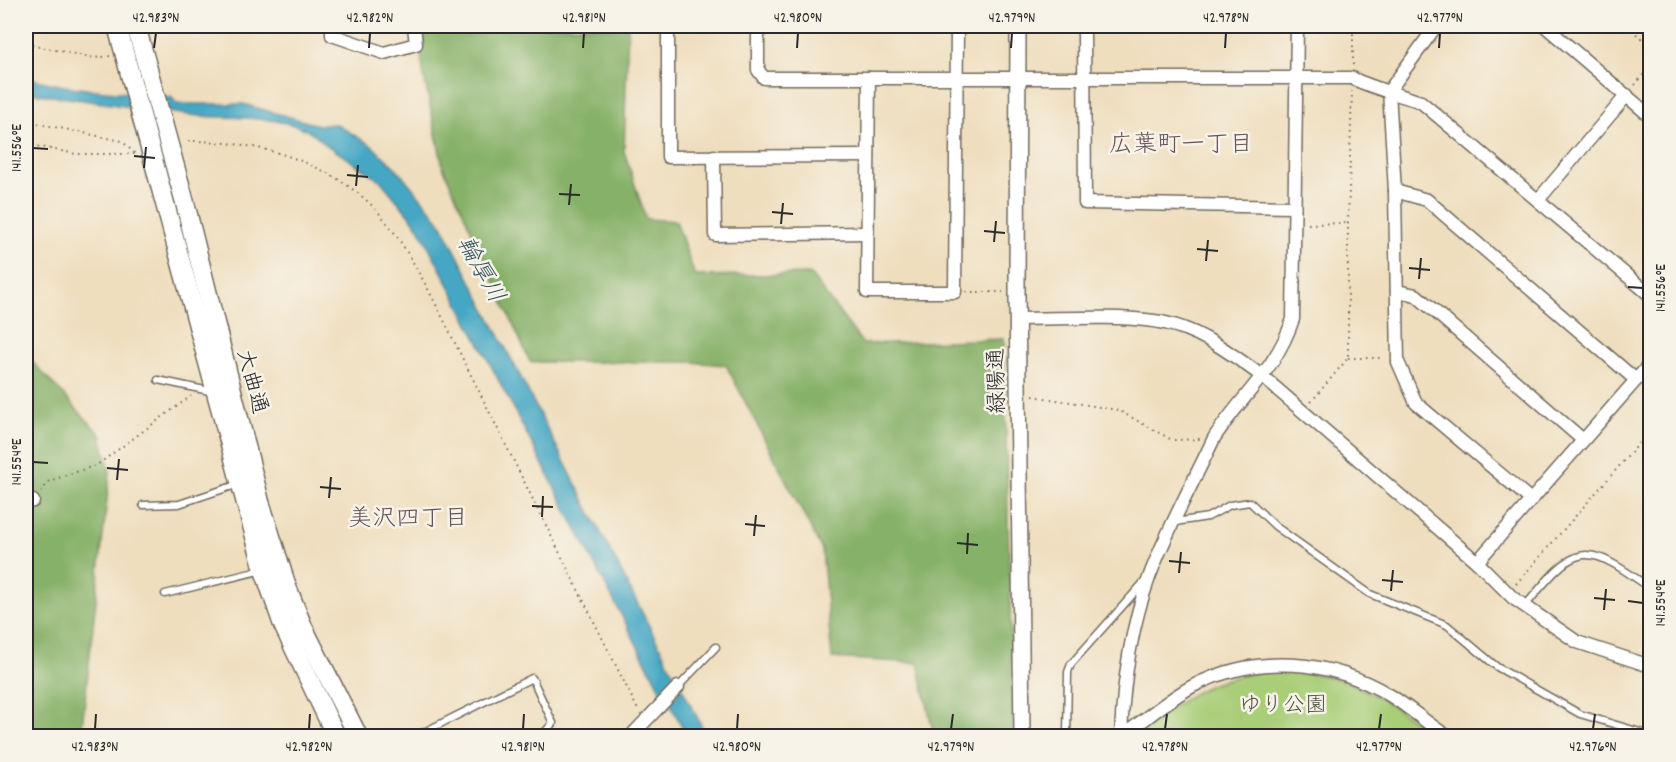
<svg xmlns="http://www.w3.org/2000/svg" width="1676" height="762" viewBox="0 0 1676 762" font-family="Dekko,'Klee One',sans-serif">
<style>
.green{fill:#a9ce78;stroke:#6a7c52;stroke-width:1.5}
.forest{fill:#86b168;stroke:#586e4a;stroke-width:1.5}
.water{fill:#44a7c4;stroke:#386978;stroke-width:1.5}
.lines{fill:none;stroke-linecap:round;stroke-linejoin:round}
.service-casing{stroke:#706a5e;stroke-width:9}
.minor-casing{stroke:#706a5e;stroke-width:15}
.tertiary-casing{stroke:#706a5e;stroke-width:18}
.secondary-casing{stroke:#706a5e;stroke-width:21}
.path{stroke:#706a5e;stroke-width:2;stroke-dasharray:1.5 4.5;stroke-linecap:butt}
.service{stroke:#fff;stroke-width:6}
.minor{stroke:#fff;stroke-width:12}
.tertiary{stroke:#fff;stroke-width:15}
.secondary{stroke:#fff;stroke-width:18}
.ticks{fill:none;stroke:#2b2b2b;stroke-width:2}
.labels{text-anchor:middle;stroke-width:5;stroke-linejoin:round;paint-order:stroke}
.street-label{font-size:22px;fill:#2b2b2b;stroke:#f7f3e8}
.park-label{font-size:22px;fill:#4a543e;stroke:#f7f3e8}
.neighbourhood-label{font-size:24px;fill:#69545c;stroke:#f7f3e8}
.water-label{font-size:24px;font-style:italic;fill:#345661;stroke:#f7f3e8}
.neatline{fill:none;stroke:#2b2b2b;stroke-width:2}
.ticks-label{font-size:15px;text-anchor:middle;fill:#2b2b2b}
</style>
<rect width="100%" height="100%" fill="#f7f3e8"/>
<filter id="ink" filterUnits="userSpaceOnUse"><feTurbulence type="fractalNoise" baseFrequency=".0167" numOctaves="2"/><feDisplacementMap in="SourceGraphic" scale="12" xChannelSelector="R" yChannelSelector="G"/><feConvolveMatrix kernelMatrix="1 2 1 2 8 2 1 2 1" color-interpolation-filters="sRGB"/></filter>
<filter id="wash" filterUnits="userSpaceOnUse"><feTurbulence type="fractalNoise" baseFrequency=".008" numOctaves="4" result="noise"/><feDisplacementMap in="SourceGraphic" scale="24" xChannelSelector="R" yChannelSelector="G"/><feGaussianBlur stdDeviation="1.35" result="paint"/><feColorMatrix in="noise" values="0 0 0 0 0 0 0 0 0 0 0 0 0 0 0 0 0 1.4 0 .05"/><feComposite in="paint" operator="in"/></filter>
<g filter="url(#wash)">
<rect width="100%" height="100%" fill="#efdebe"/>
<path class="green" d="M1286 669C1357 677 1380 697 1437 736H1137C1187 692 1218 674 1286 669Z"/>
<g class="forest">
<path d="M417 26H628L624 151 646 219 676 221 695 276 810 274 863 344 1004 339 1013 736H934L918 663 832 658 822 550 726 365 690 362H530L443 167 424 77Z"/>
<path d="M26 355 101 435 110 472 81 736H26Z"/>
</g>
<g class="water">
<path d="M26 77C74 92 122 91 171 97L177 104H243L318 125 336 124 371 145 397 169 440 221 676 678 662 693 418 226 380 180 325 144C297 111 227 120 189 115 139 108 89 101 39 94L26 88Z"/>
<path d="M682 688 707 736H687L669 702Z"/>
</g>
</g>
<g filter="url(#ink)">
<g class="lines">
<defs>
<g id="service">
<path d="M158 380 214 392"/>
<path d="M143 505 179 504 239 484"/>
<path d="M1175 522 1208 517 1230 505 1250 502 1275 526 1370 594 1447 625 1497 667 1580 714 1650 735"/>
<path d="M165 594 263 570"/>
<path d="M1525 606C1577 543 1583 540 1650 588"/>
<path d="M678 687 716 647"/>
<path d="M416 736 532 678 553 723 541 736"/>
<path d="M1067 736 1068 672 1071 664 1144 582"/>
</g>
<g id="minor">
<path d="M332 26V35L384 53 416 44 414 26"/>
<path d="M668 26V157L868 156"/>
<path d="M758 26V70L764 78H1352C1374 89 1398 94 1421 102L1650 295"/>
<path d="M1084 26 1085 203 1293 207"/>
<path d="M1436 26 1389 91 1395 191 1398 362 1416 403 1531 500"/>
<path d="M1545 26 1650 116"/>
<path d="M869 78 867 292H955L957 26"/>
<path d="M714 156 715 235 867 233"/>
<path d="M1395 191 1427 200 1636 380"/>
<path d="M1539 199 1627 95"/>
<path d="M1397 291 1416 295 1583 440"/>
<path d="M1017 319C1062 319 1110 315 1154 321 1195 326 1231 353 1263 377L1477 562 1513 598 1577 642 1650 666"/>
<path d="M26 502 33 501"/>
<path d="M1477 562 1650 364"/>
<path d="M631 736 678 687"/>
<path d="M1121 736C1123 683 1131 626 1150 575 1168 528 1193 483 1214 438 1242 395 1276 370 1293 319L1297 26"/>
<path d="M1122 736C1145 720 1168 699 1193 686 1256 653 1331 659 1391 696 1410 708 1428 724 1447 736"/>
</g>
<path id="tertiary" d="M1018 26 1017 292 1022 736"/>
<g id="secondary">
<path d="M117 26 264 570 283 625 336 736"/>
<path d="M136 26 184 199 260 502 287 587 303 627 358 736"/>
</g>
</defs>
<use href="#service" class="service-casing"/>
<use href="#minor" class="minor-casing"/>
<use href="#tertiary" class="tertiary-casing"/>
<use href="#secondary" class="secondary-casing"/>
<g class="path">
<path d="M1627 26 1650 46"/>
<path d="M26 44 94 58 110 56"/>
<path d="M1353 65V26"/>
<path d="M1635 85 1650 66"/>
<path d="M26 121 122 141 135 154"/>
<path d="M188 141C252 141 316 157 365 199 407 235 446 327 472 377 527 488 583 599 638 710"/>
<path d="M26 144 76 154H135"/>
<path d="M1308 224 1347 223"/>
<path d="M966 292H1003"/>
<path d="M1348 358H1384"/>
<path d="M1033 396 1118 410 1172 440 1201 439"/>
<path d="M1311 402 1348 358V223L1352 91"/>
<path d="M41 492 49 481 97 465 191 396"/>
<path d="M26 530 30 512"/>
<path d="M1516 584 1650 431"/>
</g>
<use href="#service" class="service"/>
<use href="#minor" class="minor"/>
<use href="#tertiary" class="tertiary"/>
<use href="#secondary" class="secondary"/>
</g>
</g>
<path class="ticks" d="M154 48 156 33M369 48 370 33M583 48 584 33M797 48 798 33M1011 48 1012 33M1225 48 1226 33M1439 48 1440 33M33 148 48 149M134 156 155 158M144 168 146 147M347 175 368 177M356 186 358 165M559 194 580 195M569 205 571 184M772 212 793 214M781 224 783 203M984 231 1005 233M994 242 996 221M1197 249 1218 251M1206 261 1208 240M1409 268 1430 270M1419 279 1421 258M1628 287 1643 288M33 462 48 463M107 468 128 470M117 480 119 459M320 487 341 489M329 498 331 477M532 506 553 507M542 517 543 496M745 524 765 526M754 536 756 515M957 543 978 545M967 554 968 533M1169 561 1190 563M1179 573 1181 552M1382 580 1403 582M1391 591 1393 570M1594 598 1615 600M1628 601 1643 603M1604 610 1606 589M95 729 96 714M309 729 310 714M523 729 524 714M737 729 738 714M951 729 953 714M1165 729 1167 714M1379 729 1381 714M1593 729 1595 714"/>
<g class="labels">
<g class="street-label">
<text transform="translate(254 381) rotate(75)" y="8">大曲通</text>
<text transform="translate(995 381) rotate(-91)" y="8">緑陽通</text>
</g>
<g class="park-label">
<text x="1283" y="711">ゆり公園</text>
</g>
<g class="neighbourhood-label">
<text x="1181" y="151">広葉町一丁目</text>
<text x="408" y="525">美沢四丁目</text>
</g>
<g class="water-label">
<text transform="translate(482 269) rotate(61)" y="8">輪厚川</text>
</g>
</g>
<rect width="1676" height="762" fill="none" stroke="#f7f3e8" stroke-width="66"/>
<rect x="33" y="33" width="1610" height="696" class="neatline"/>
<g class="ticks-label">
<text x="156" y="22">42.983°N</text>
<text x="370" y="22">42.982°N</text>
<text x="584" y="22">42.981°N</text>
<text x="798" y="22">42.980°N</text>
<text x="1012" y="22">42.979°N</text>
<text x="1226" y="22">42.978°N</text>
<text x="1440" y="22">42.977°N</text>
<text transform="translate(16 148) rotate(-90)" y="5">141.556°E</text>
<text transform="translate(1660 288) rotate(-90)" y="5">141.556°E</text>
<text transform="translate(16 462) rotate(-90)" y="5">141.554°E</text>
<text transform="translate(1660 603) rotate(-90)" y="5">141.554°E</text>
<text x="95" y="751">42.983°N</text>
<text x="309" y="751">42.982°N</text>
<text x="523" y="751">42.981°N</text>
<text x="737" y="751">42.980°N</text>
<text x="951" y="751">42.979°N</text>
<text x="1165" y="751">42.978°N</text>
<text x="1379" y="751">42.977°N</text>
<text x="1593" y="751">42.976°N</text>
</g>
</svg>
